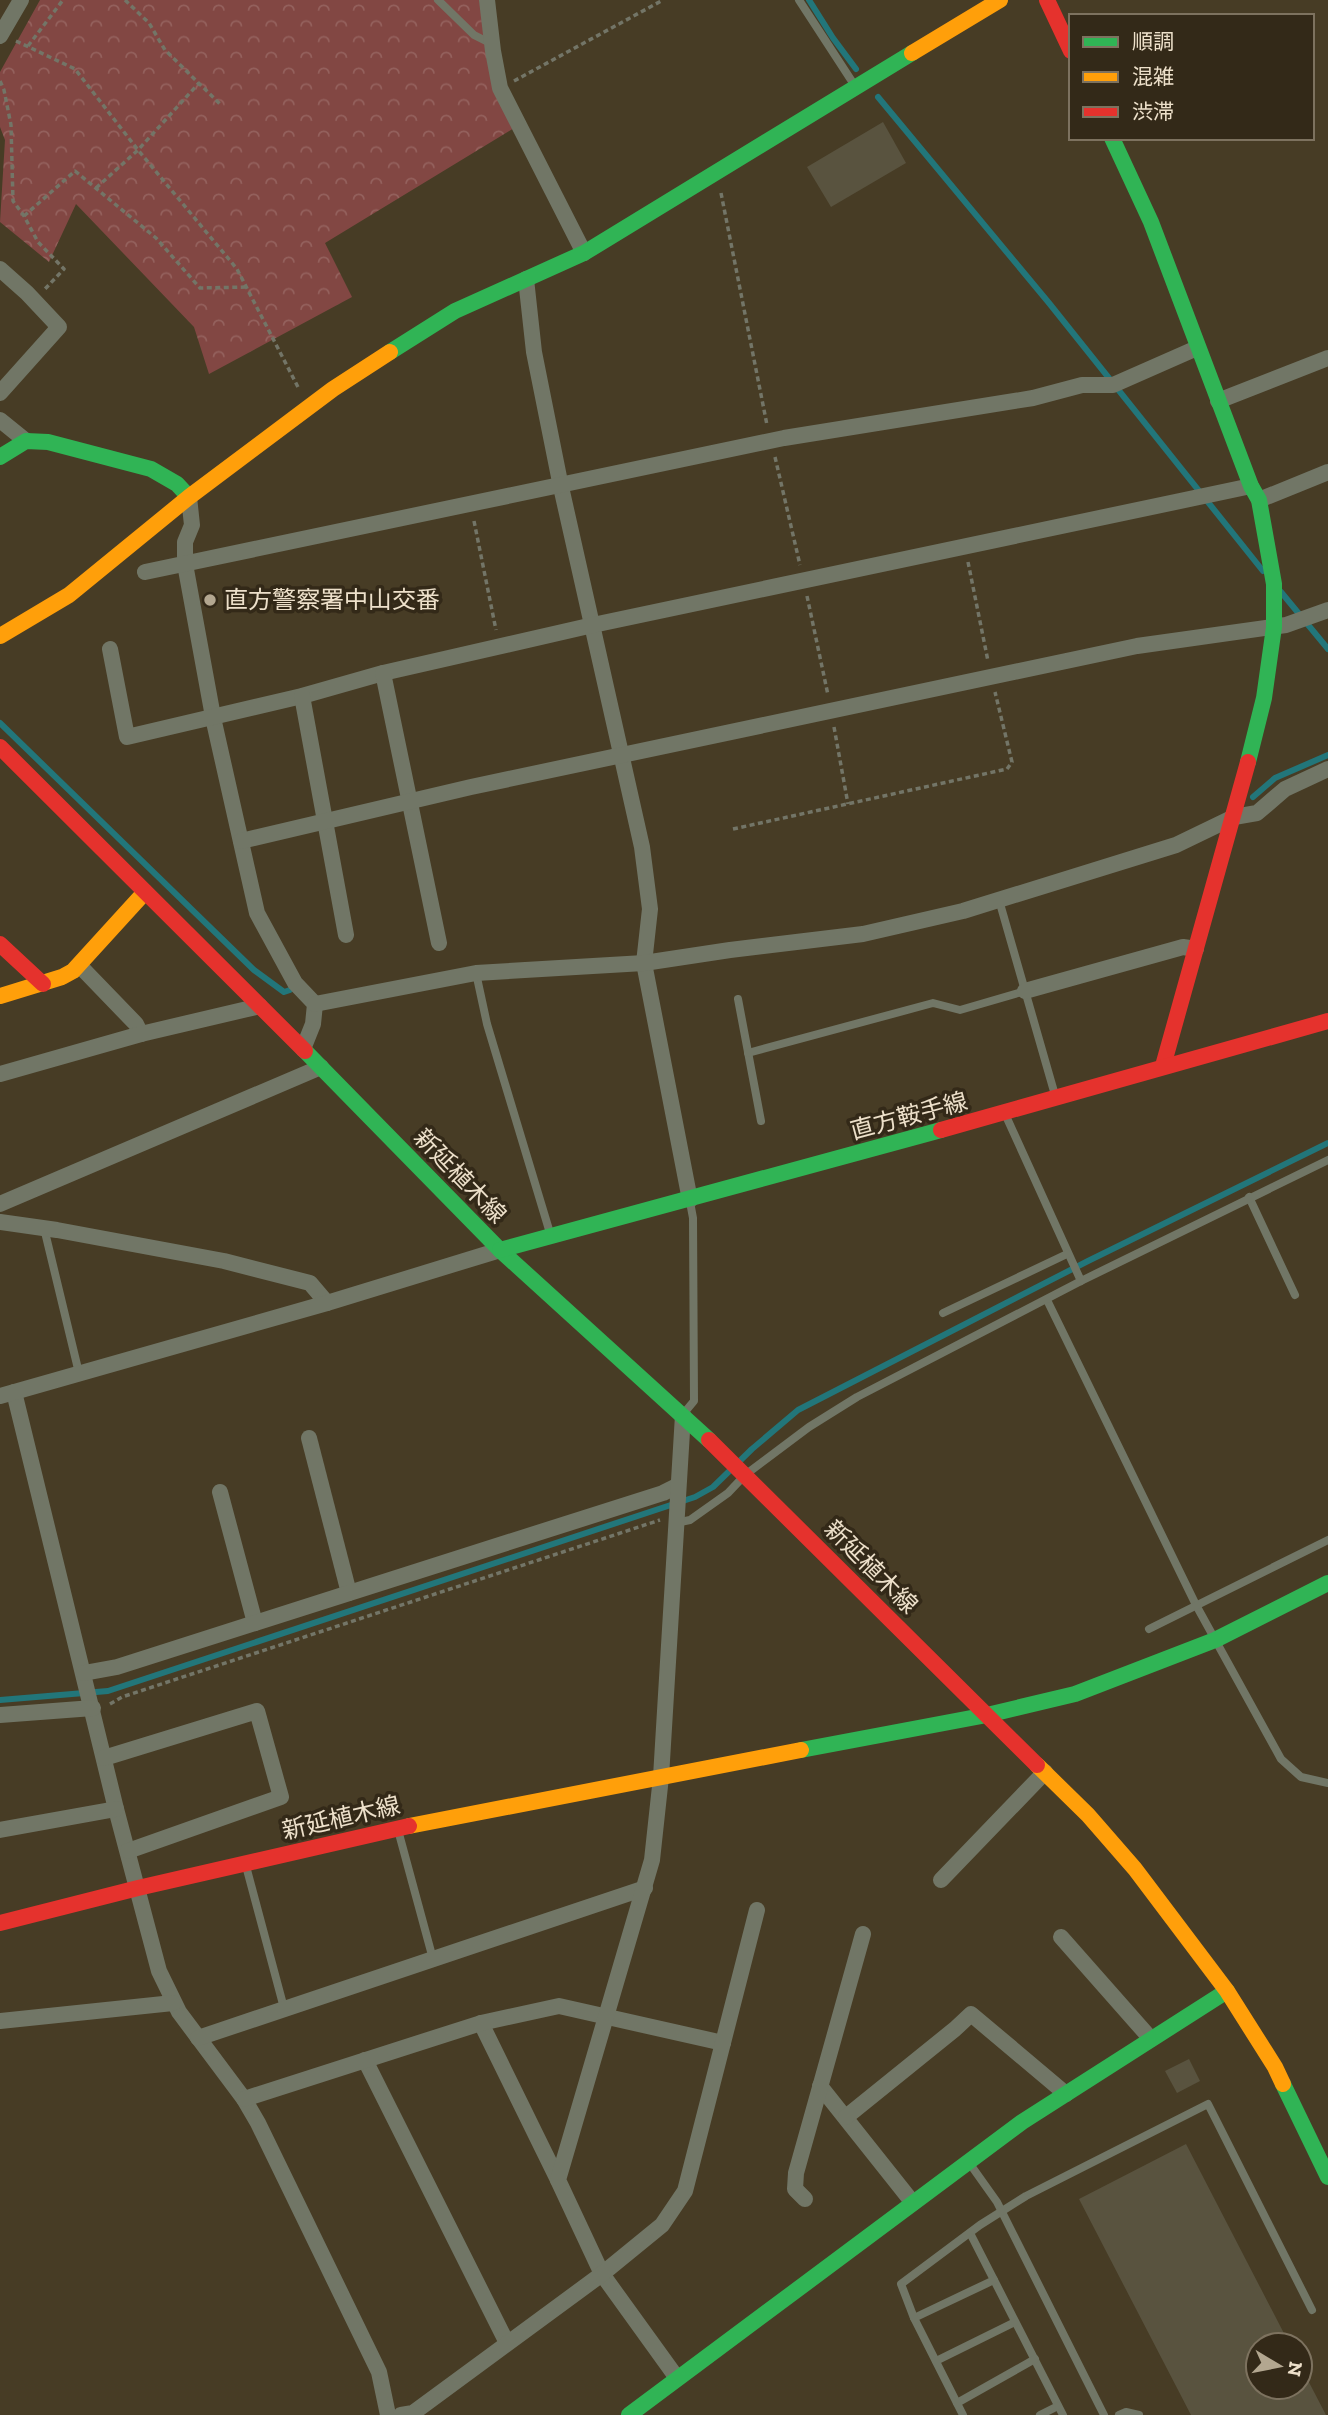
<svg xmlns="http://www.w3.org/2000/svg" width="1328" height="2415" viewBox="0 0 1328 2415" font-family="'Zilla Slab','Noto Sans JP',serif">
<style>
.park{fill:url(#park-crowns)}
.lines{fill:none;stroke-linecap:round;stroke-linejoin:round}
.stream{stroke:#22767a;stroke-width:6}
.building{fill:#59533f}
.path{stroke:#737567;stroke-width:3.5;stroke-dasharray:5 3.5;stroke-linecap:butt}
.lane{stroke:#717666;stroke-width:8}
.street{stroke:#717666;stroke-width:16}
.fast{stroke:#30b455;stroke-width:16}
.slow{stroke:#ff9f0a;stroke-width:16}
.jam{stroke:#e5322d;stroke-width:16}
.poi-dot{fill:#b3a790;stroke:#332918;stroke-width:2.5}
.labels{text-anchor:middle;stroke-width:7;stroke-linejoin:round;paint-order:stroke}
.poi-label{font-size:24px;fill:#ede0ca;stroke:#332918;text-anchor:start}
.street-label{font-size:24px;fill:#ede0ca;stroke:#332918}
</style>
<defs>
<pattern id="park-crowns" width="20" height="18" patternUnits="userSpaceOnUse" patternTransform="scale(1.75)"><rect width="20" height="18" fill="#824743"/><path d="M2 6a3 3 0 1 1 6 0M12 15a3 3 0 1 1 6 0" fill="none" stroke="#94615d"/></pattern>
</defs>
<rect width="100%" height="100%" fill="#473c25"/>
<path class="park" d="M40 0H487L493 51 519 125 325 243 352 297 209 374 194 327 76 204 49 262 0 222 5 140 0 127V72Z"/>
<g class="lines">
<g class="stream">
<path d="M809 0 833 38 856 69"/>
<path d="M878 97 1049 303 1263 571"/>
<path d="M1281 592 1328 649"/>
<path d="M0 723 254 970 284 992 290 990"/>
<path d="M1253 797 1275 778 1328 755"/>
<path d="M0 1700 108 1691 695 1497 713 1487 752 1449 798 1410 1088 1261 1328 1143"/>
</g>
</g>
<g class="building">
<path d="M883 122 906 163 831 207 807 167Z"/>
<path d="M1189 2059 1200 2081 1177 2093 1165 2071Z"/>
<path d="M1186 2144 1290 2345H1258V2387H1300V2365L1326 2415H1191L1079 2199Z"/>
</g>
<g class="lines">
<g class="path">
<path d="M125 0 149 23 165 50 221 105"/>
<path d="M16 41 75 69 138 150 237 269 299 389"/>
<path d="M28 46 63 0"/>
<path d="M0 81 4 90 11 125 13 201 24 216 38 242 64 269 45 289"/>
<path d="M514 81 663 0"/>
<path d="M96 188 138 150 199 83"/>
<path d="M721 193 767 425"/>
<path d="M24 216 75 171 156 238 200 288 247 287"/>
<path d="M775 457 800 565"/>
<path d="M474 521 496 630"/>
<path d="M968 562 988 661"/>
<path d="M807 596 828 695"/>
<path d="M834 727 848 804"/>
<path d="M733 829 1007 769 1012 762 995 692"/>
<path d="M110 1704 122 1697 660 1520"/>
</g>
<g class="lane">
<path d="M438 0 474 35 492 44"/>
<path d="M799 0 855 86"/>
<path d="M999 900 1055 1095"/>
<path d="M476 973 487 1024 550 1233"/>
<path d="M738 999 761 1121"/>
<path d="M748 1053 933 1003 960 1010 1025 991"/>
<path d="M1006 1116 1081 1281"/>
<path d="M1249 1197 1295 1295"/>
<path d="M44 1228 79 1373"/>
<path d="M1047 1300 1196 1605 1281 1759 1301 1777 1328 1783"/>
<path d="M943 1313 1067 1254"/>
<path d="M684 1413 694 1401 693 1218 690 1202"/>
<path d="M676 1523 690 1520 728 1493 745 1475 809 1427 857 1397 1081 1281 1328 1160"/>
<path d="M1149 1629 1328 1540"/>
<path d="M398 1830 433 1959"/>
<path d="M246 1866 284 2008"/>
<path d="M970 2164 997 2202 1104 2415"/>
<path d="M970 2233 1063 2415"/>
<path d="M914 2318 994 2280"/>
<path d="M936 2361 1015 2322"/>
<path d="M957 2403 1035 2359"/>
<path d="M963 2415 914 2318 901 2284 980 2225 1026 2196 1208 2104 1312 2310"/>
<path d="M1040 2415 1058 2406"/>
<path d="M1119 2415 1126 2412 1139 2415"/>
</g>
<g class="street">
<path d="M487 0 493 51 500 88 584 253"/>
<path d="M0 36 21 0"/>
<path d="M0 269 27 293 59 327 0 393"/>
<path d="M526 279 534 352 561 487 642 847 650 909 644 963 690 1200"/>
<path d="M1218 401 1328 358"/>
<path d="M0 420 26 441"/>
<path d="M189 497 192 525 185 542V564L214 722 257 913 295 983 315 1004 313 1024 303 1049"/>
<path d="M1259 500 1328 472"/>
<path d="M145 572 784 438 1033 398 1082 385H1113L1197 348"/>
<path d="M110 649 127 737 302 696 383 673 593 625 1251 486"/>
<path d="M383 673 439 943"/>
<path d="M302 696 346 935"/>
<path d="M241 841 471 787 1137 646 1286 625 1328 610"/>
<path d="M79 965 136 1024 141 1034"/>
<path d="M1025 991 1183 947 1196 949"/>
<path d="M315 1004 476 973 644 963 730 950 863 934 963 911 1176 845 1234 817 1257 813 1285 789 1328 769"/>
<path d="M0 1074 141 1034 260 1006"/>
<path d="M0 1204 321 1067"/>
<path d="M0 1222 57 1230 224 1261 310 1283 327 1303"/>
<path d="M14 1392 116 1809 159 1971 179 2012 244 2099 258 2123 379 2372 388 2415"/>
<path d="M0 1396 327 1303 500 1250"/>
<path d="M309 1438 349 1593"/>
<path d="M220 1492 255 1623"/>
<path d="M84 1673 117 1667 663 1493 677 1486"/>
<path d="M0 1715 93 1708"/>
<path d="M104 1758 257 1711 281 1797 128 1851"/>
<path d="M0 1830 116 1809"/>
<path d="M941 1880 1045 1772"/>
<path d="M1061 1937 1151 2039"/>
<path d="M0 2021 173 2003"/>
<path d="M481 2023 558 2180"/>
<path d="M198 2038 645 1888"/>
<path d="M365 2060 507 2343"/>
<path d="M820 2086 913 2203"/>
<path d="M244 2099 481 2023 559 2006 723 2043"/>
<path d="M846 2117 955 2029 971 2014 1066 2094"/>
<path d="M805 2199 795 2189 796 2173 863 1934"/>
<path d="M677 2378 602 2274 558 2180 652 1860 661 1777 683 1415"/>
<path d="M401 2415 413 2413 602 2274 662 2225 685 2191 757 1910"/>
</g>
<g class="fast">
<path d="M1112 138 1151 222 1251 486 1259 500 1274 584V627L1264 698 1248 762"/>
<path d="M390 352 455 311 584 253 912 53"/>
<path d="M0 457 26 441 48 442 151 469 177 484 189 497"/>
<path d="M305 1051 500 1250 709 1440"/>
<path d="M500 1250 941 1130"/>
<path d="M801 1750 987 1715 1075 1694 1215 1640 1328 1583"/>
<path d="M1283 2084 1328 2177"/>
<path d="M629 2415 1022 2122 1227 1991"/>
</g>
<g class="slow">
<path d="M912 53 1000 0"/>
<path d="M0 636 69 595 189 497 333 389 390 352"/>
<path d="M0 996 62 977 73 971 145 892"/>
<path d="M1037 1765 1088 1815 1135 1869 1227 1991 1275 2067 1283 2084"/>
<path d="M409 1826 801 1750"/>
</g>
<g class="jam">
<path d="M1047 0 1071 51"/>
<path d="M0 747 305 1051"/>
<path d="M0 944 43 984"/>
<path d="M1163 1066 1248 762"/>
<path d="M941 1130 1328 1021"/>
<path d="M709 1440 1037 1765"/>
<path d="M0 1923 138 1888 409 1826"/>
</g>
</g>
<circle class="poi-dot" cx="210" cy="600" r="7"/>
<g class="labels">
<g class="poi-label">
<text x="224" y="608">直方警察署中山交番</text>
</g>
<g class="street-label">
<text transform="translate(909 1116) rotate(-15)" y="8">直方鞍手線</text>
<text transform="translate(460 1176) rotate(46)" y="8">新延植木線</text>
<text transform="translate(871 1567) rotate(45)" y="8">新延植木線</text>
<text transform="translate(341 1818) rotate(-13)" y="8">新延植木線</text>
</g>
</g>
<rect x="1069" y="14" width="245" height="126" fill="#332918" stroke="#7d725f" stroke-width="2"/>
<rect x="1083" y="37" width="35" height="10" fill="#30b455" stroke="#7d725f" stroke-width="2"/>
<text x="1132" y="49" font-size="21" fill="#ede0ca">順調</text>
<rect x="1083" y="72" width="35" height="10" fill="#ff9f0a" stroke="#7d725f" stroke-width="2"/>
<text x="1132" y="84" font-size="21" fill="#ede0ca">混雑</text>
<rect x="1083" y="107" width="35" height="10" fill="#e5322d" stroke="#7d725f" stroke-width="2"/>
<text x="1132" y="119" font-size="21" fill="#ede0ca">渋滞</text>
<g transform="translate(1279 2366) rotate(100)"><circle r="33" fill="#332918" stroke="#7d725f" stroke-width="2"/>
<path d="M0-5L12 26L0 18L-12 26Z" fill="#b3a790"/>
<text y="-10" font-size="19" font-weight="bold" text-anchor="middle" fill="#ede0ca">N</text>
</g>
</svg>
